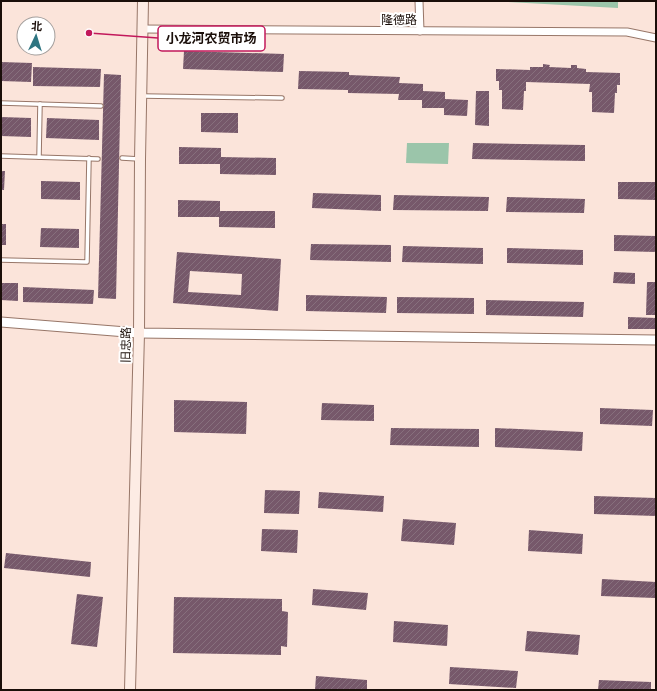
<svg xmlns="http://www.w3.org/2000/svg" width="657" height="691" viewBox="0 0 657 691" font-family="'IBM Plex Sans','Noto Sans SC',sans-serif">
<style>
.pitch{fill:#9bc5aa}
.building{fill:url(#building-hatch);fill-rule:evenodd}
.lines{fill:none;stroke-linecap:round;stroke-linejoin:round}
.service-casing{stroke:#977668;stroke-width:5.5}
.minor-casing{stroke:#977668;stroke-width:9}
.tertiary-casing{stroke:#977668;stroke-width:11}
.secondary-casing{stroke:#977668;stroke-width:12}
.service{stroke:#fff;stroke-width:3.5}
.minor{stroke:#fff;stroke-width:7}
.tertiary{stroke:#fff;stroke-width:9}
.secondary{stroke:#fdece4;stroke-width:10}
.labels{text-anchor:middle;stroke-width:4;stroke-linejoin:round;paint-order:stroke}
.street-label{font-size:12px;fill:#1a0e09;stroke:#fff}
.leader{fill:none;stroke:#c2185b;stroke-width:1.5}
.callout-dot{fill:#c2185b;stroke:#fff;stroke-width:1.5}
.callout{fill:#fff;stroke:#c2185b;stroke-width:1.5}
.callout-label{font-size:13px;text-anchor:middle;font-weight:bold;fill:#1a0e09}
</style>
<defs>
<pattern id="building-hatch" width="6" height="6" patternUnits="userSpaceOnUse"><rect width="6" height="6" fill="#76586a"/><path d="M-1 1l2-2M0 6l6-6M5 7l2-2" fill="none" stroke="#87707d"/></pattern>
</defs>
<rect width="100%" height="100%" fill="#fbe4da"/>
<g class="pitch">
<path d="M491 1H618V8Z"/>
<path d="M407 143H449L448 164 406 163Z"/>
</g>
<g class="building">
<path d="M184 51 284 54 283 72 183 69Z"/>
<path d="M1 62 32 63 31 82 1 81Z"/>
<path d="M543 64 550 65 549 67 571 68V65H577V68L586 69V72L620 73V85H617V93H615L614 113 592 112V92H589L590 84 526 82V91H524L523 110 502 109V90H499V81H496V69L530 70V67H543Z"/>
<path d="M33 67 101 69 100 87 33 86Z"/>
<path d="M299 71 349 72V75L400 77 399 83 423 84V91L445 92V99L468 100 467 116 444 115V108H422V100H398L399 94 348 93V90L298 89Z"/>
<path d="M104 74 121 75 116 299 98 298Z"/>
<path d="M476 91H489V126L475 125Z"/>
<path d="M201 113H238V133L201 132Z"/>
<path d="M1 117 31 118V137L1 136Z"/>
<path d="M47 118 99 120V140L46 138Z"/>
<path d="M473 143 585 145V161L472 159Z"/>
<path d="M179 147 221 148V157L276 158V175L220 174V164H179Z"/>
<path d="M1 171H5L4 190H1Z"/>
<path d="M41 181 80 182V200L41 199Z"/>
<path d="M618 182H656V200L618 199Z"/>
<path d="M313 193 381 195V211L312 208Z"/>
<path d="M394 195 489 197 488 211 393 210Z"/>
<path d="M507 197 585 199 584 213 506 212Z"/>
<path d="M178 200 220 201V211H275V228L219 227V217H178Z"/>
<rect x="1" y="224" width="5" height="21"/>
<path d="M41 228 79 229V248L40 247Z"/>
<path d="M614 235 656 236V252L614 251Z"/>
<path d="M311 244 391 245V262L310 260Z"/>
<path d="M403 246 483 248V264L402 262Z"/>
<path d="M507 248 583 250V265L507 263Z"/>
<path d="M177 252 281 259 278 311 173 303ZM190 271 242 274 241 295 188 292Z"/>
<path d="M614 272 635 273V284L613 283Z"/>
<path d="M647 282H656V315H646Z"/>
<path d="M1 283H18V301L1 300Z"/>
<path d="M23 287 94 290 93 304 23 302Z"/>
<path d="M306 295 387 297 386 313 306 311Z"/>
<path d="M397 297 474 298V314L397 313Z"/>
<path d="M486 300 584 302 583 317 486 315Z"/>
<path d="M628 317 656 318V329H628Z"/>
<path d="M174 400 247 402 246 434 174 432Z"/>
<path d="M322 403 374 405V421L321 420Z"/>
<path d="M600 408 653 410 652 426 600 424Z"/>
<path d="M391 428 479 429V447L390 445Z"/>
<path d="M495 428 583 432 582 451 495 447Z"/>
<path d="M265 490 300 491 299 514 264 513Z"/>
<path d="M319 492 384 496 383 512 318 508Z"/>
<path d="M594 496 656 498V516L594 514Z"/>
<path d="M403 519 456 523 454 545 401 541Z"/>
<path d="M262 529 298 530 297 553 261 551Z"/>
<path d="M529 530 583 534 582 554 528 551Z"/>
<path d="M6 553 91 562 90 577 4 568Z"/>
<path d="M602 579 656 582 655 598 601 596Z"/>
<path d="M313 589 368 593 366 610 312 605Z"/>
<path d="M77 594 103 597 97 647 71 644Z"/>
<path d="M174 597 282 599V611L288 612 287 647 281 646V655L173 653Z"/>
<path d="M394 621 448 625 447 646 393 642Z"/>
<path d="M527 631 580 635 578 655 525 651Z"/>
<path d="M450 667 518 671 516 688 449 684Z"/>
<path d="M316 676 367 680V690H315Z"/>
<path d="M599 680 651 682V690H598Z"/>
</g>
<g class="lines">
<defs>
<g id="service">
<path d="M143 96 282 98"/>
<path d="M1 103 101 106"/>
<path d="M1 156 98 159"/>
<path d="M39 157 40 104"/>
<path d="M122 158 139 159"/>
<path d="M1 260 87 262 89 158"/>
</g>
<g id="minor">
<path d="M419 1 420 31"/>
<path d="M142 29 627 32 656 38"/>
</g>
<path id="tertiary" d="M1 322 139 333 656 340"/>
<path id="secondary" d="M130 690 139 333 140 159 143 1"/>
</defs>
<use href="#service" class="service-casing"/>
<use href="#minor" class="minor-casing"/>
<use href="#tertiary" class="tertiary-casing"/>
<use href="#secondary" class="secondary-casing"/>
<use href="#service" class="service"/>
<use href="#minor" class="minor"/>
<use href="#tertiary" class="tertiary"/>
<use href="#secondary" class="secondary"/>
</g>
<g class="labels">
<g class="street-label">
<text x="399" y="24">隆德路</text>
<text transform="translate(126 345) rotate(-89)" y="4">旧忠路</text>
</g>
</g>
<path class="leader" d="M89 33L158 38"/>
<circle class="callout-dot" cx="89" cy="33" r="4"/>
<rect class="callout" x="158" y="26" width="107" height="25" rx="4"/>
<g class="callout-label">
<text x="211" y="43">小龙河农贸市场</text>
</g>
<rect width="657" height="691" fill="none" stroke="#1a0e09" stroke-width="4"/>
<g transform="translate(36 36) rotate(4)"><circle r="19" fill="#ffffff" stroke="#a39f9d"/>
<path d="M0-3L7 15L0 10L-7 15Z" fill="#2e7581"/>
<text y="-6" font-size="11" font-weight="bold" text-anchor="middle" fill="#1a0e09">北</text>
</g>
</svg>
